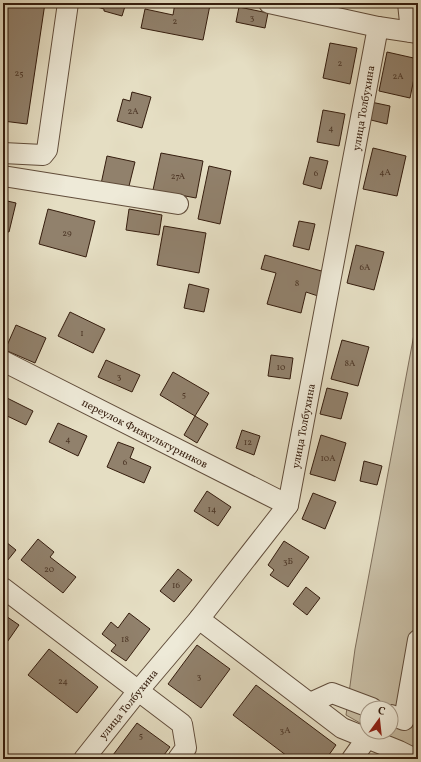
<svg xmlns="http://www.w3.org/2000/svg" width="421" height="762" viewBox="0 0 421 762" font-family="Vollkorn,serif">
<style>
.green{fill:#c7bda4;stroke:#7e6d59}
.building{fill:#91816c;stroke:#351d0e}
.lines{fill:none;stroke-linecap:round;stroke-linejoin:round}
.minor-casing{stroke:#614d3b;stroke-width:22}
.minor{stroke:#eeead8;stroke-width:20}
.labels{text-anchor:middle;stroke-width:4;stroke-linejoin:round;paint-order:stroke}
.number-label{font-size:9px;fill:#4c3626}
.street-label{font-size:11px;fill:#351d0e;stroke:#eeead8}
</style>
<rect width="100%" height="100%" fill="#e5dec3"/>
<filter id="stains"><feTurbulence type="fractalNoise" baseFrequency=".005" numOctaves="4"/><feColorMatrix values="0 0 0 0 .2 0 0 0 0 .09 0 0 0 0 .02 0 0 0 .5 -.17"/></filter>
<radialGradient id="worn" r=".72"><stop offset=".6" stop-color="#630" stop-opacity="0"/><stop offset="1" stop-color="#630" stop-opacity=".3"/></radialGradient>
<path class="green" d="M418 313V752L376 732H391V708H367V727L346 715 355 649Z"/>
<g class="building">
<path d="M7 3H45L27 124 3 121V33Z"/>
<path d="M94 3H126L122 16 104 11V9L97 7Z"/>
<path d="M175 3H200L210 5 203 40 141 28 145 9 173 15Z"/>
<path d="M239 7 268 13 265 28 236 22Z"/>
<path d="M330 43 357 48 350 84 323 78Z"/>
<path d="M387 52 418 59 410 98 379 91Z"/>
<path d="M132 92 151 97 142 128 117 121 123 99 130 101Z"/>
<path d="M371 102 390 106 387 124 367 119Z"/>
<path d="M323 110 345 114 339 146 317 142Z"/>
<path d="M373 148 406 156 397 196 363 189Z"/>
<path d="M161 153 203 161 196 198 153 190Z"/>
<path d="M107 156 135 162 128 190 101 184Z"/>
<path d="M310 157 328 161 321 189 303 184Z"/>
<path d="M209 166 231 171 220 224 198 219Z"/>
<path d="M3 200 16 203 9 232 3 231Z"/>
<path d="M48 209 95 221 86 257 39 244Z"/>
<path d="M129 209 162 215 159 235 126 230Z"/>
<path d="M299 221 315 224 309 250 293 246Z"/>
<path d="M164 226 206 233 199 273 157 265Z"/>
<path d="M356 245 384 252 374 290 347 283Z"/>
<path d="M265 255 325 272 318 296 306 292 301 313 267 304 276 273 261 269Z"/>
<path d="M189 284 209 289 204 312 184 308Z"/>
<path d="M70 312 105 329 93 353 58 336Z"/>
<path d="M16 325 46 338 35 363 5 350Z"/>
<path d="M342 340 369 347 358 386 331 379Z"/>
<path d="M271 355 293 358 290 379 268 376Z"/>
<path d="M106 360 140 375 132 392 98 377Z"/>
<path d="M173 372 209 393 195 416 160 395Z"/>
<path d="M327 388 348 393 341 419 320 414Z"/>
<path d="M3 396 33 411 26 425 3 414Z"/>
<path d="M195 416 208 424 197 443 184 435Z"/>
<path d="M58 423 87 436 78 456 49 442Z"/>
<path d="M242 430 260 436 254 455 236 448Z"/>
<path d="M321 435 346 443 335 481 310 474Z"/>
<path d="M118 442 134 448 130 458 151 467 144 483 107 467Z"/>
<path d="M364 461 382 466 377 485 360 481Z"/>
<path d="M207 491 231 507 218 526 194 511Z"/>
<path d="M313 493 336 502 325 529 302 519Z"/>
<path d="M38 539 54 552 50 557 76 577 63 593 21 560Z"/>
<path d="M284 541 309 557 288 587 270 575 274 570 268 565Z"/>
<path d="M6 542 16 550 3 566V545Z"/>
<path d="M178 569 192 580 174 602 160 591Z"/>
<path d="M306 587 320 598 307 615 293 604Z"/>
<path d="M129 613 150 629 126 661 111 651 116 645 102 634 111 622 118 628Z"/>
<path d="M3 614 19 625 3 648Z"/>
<path d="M197 645 230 669 201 708 168 684Z"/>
<path d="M49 649 98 687 77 713 28 675Z"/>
<path d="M256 685 336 745 326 759H291L233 715Z"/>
<path d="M137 723 170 747 161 759H110Z"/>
</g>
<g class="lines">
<defs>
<g id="minor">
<path d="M269 3 378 27 418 33"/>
<path d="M408 3 411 32"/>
<path d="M3 153 43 155 47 150 68 3"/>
<path d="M3 176 178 204"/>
<path d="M3 361 288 505"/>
<path d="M3 588 182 724 186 748 178 759"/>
<path d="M199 619 342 728 399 751 415 759"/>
<path d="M310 703 332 693 372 708"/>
<path d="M391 715 404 720 418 640"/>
<path d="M84 759 138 691 199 619 288 505 378 27"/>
<path d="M352 759 367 738"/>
</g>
</defs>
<use href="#minor" class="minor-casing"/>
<use href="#minor" class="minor"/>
</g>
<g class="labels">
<g class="number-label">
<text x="252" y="20">3</text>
<text x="175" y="24">2</text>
<text x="340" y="66">2</text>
<text x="19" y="76">25</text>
<text x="398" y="79">2А</text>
<text x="133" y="114">2А</text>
<text x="331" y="131">4</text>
<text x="385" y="175">4А</text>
<text x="316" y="176">6</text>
<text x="178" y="179">27А</text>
<text x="67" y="236">29</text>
<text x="365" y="270">6А</text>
<text x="297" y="286">8</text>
<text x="82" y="336">1</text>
<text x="350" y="366">8А</text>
<text x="281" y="370">10</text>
<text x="119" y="379">3</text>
<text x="184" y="397">5</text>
<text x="68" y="442">4</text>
<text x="248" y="445">12</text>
<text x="328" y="461">10А</text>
<text x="125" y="465">6</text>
<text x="212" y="512">14</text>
<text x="288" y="564">3Б</text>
<text x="49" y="572">20</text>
<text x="176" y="588">16</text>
<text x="125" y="642">18</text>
<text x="199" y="679">3</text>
<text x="63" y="684">24</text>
<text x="285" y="733">3А</text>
<text x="141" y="738">5</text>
</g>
<g class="street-label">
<text transform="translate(363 108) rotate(-80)" y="4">улица Толбухина</text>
<text transform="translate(303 426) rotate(-79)" y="4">улица Толбухина</text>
<text transform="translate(145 433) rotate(27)" y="4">переулок Физкультурников</text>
<text transform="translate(128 704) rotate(-51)" y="4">улица Толбухина</text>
</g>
</g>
<rect width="421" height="762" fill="none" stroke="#e5dec3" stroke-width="16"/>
<rect x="4" y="4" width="413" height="754" fill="none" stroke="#351d0e" stroke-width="2"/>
<rect x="8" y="8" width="405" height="746" fill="none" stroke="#351d0e"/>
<g transform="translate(379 720) rotate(15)"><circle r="19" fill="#eeead8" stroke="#a49887"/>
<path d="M0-3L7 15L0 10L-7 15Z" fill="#8f2418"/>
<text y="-6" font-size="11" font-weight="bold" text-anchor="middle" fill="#351d0e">С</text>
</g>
<rect width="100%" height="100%" filter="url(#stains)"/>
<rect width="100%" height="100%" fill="url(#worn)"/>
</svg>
